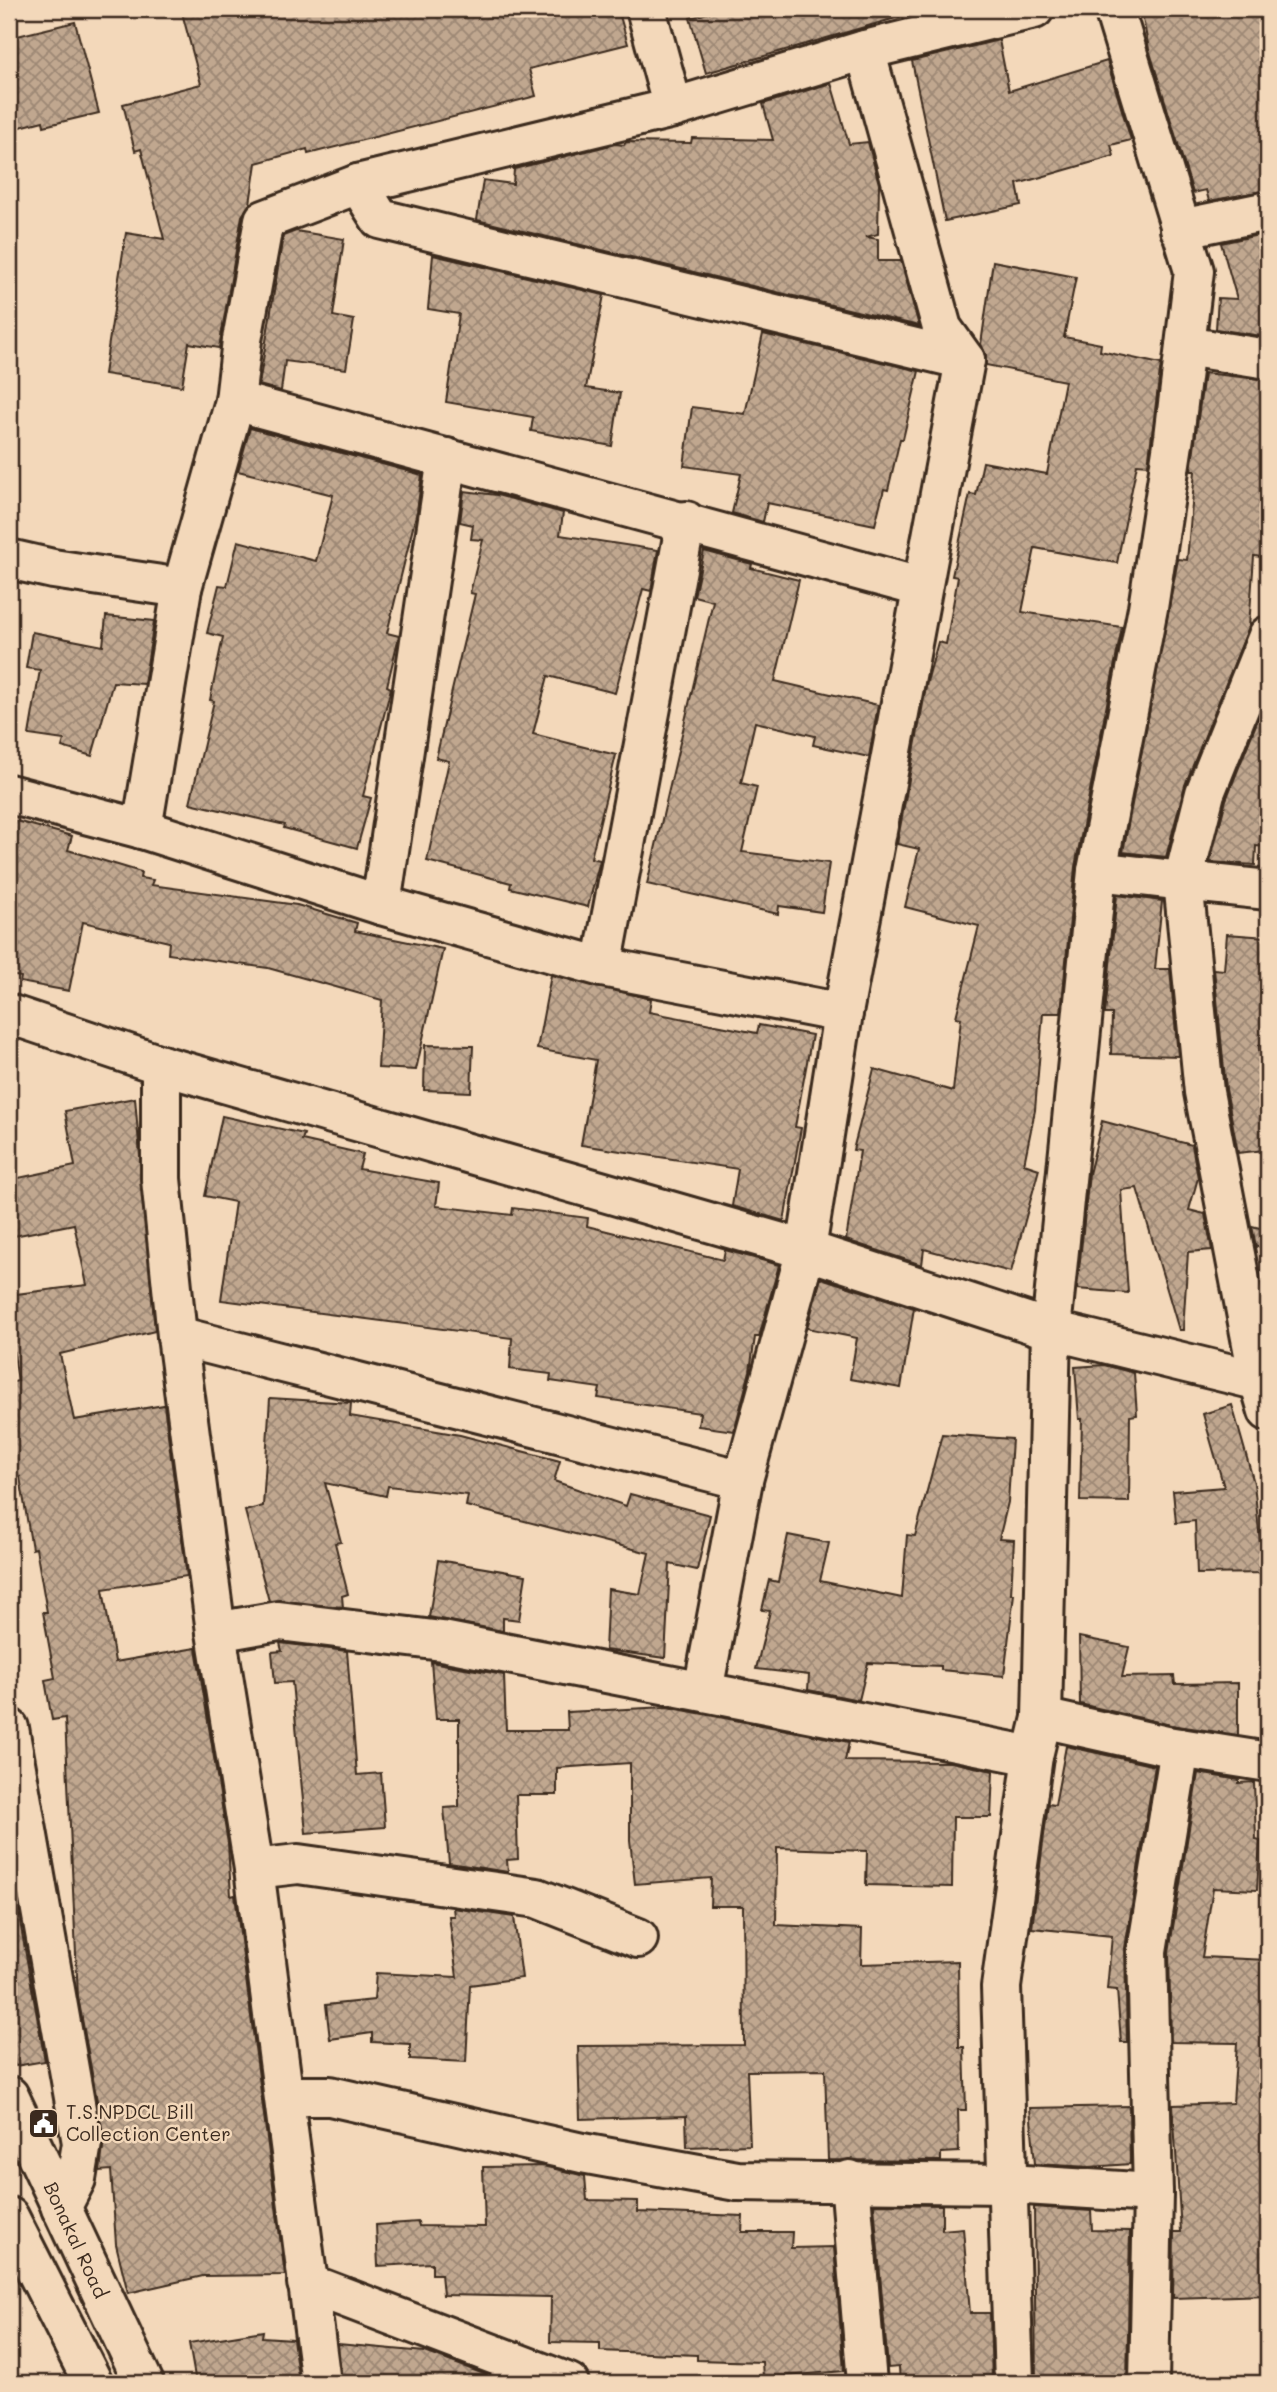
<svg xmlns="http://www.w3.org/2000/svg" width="1277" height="2392" viewBox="0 0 1277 2392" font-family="Mali,sans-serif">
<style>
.building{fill:url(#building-cross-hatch);stroke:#3b2a1e;stroke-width:2}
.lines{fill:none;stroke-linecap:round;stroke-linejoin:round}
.minor-casing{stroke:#3b2a1e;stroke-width:44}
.tertiary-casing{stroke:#3b2a1e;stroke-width:44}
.secondary-casing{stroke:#3b2a1e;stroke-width:44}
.minor{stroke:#f3d8ba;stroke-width:38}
.tertiary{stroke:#f3d8ba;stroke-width:38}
.secondary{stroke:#f3d8ba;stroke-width:38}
.labels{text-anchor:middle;stroke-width:5;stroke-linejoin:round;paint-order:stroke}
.poi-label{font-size:19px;fill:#3b2a1e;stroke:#f3d8ba;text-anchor:start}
.street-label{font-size:19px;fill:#3b2a1e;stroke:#f3d8ba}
</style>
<defs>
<pattern id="building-cross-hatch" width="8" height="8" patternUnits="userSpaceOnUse" patternTransform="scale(1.75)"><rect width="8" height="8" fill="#c0a78f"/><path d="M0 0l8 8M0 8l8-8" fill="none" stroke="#9d8874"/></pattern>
</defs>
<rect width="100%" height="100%" fill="#f3d8ba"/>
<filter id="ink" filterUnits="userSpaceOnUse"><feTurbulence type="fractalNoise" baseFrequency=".0143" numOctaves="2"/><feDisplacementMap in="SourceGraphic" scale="14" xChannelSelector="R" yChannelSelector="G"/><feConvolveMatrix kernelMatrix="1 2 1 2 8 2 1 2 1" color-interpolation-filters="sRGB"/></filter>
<g filter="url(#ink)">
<g class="building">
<path d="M181 9H499L501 19 542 9H618L628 44 529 69 536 96 308 154 307 149 256 163 250 204 242 216 219 348 189 343 182 386 104 374 126 233 164 239 141 149 135 151 123 104 201 84Z"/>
<path d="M722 9H898L899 17 706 73 690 18Z"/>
<path d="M901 9H942L903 18Z"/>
<path d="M1141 9H1268V190L1209 201 1206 190 1193 193 1149 49Z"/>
<path d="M75 22 99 113 44 126 43 121 9 130V38Z"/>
<path d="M999 40 1009 91 1107 61 1131 140 1111 145 1114 156 1017 184 1021 205 945 221 912 61Z"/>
<path d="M831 83 849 144 868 142 879 184 878 234 866 237 878 239V261H901L919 326 477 220 483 180 513 184 514 169 615 144 624 145 626 142 691 143 692 138 773 140 763 104Z"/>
<path d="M296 231 344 239 333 316 354 320 346 369 285 361 281 391 259 385 283 236Z"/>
<path d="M1268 233V337L1216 329 1218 298 1237 299 1221 243Z"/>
<path d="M433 255 604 295 586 388 620 393 612 446 531 431 533 417 446 402 459 314 428 309Z"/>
<path d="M993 261 1076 277 1064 337 1101 344 1100 351 1161 364 1148 465 1137 464 1117 563 1035 548 1022 612 1122 627 1075 867 1061 1013H1043L1035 1110 1024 1164 1039 1169 1011 1272 924 1249 922 1265 846 1240 860 1151 853 1150 874 1069 953 1091 961 1018 956 1017 979 926 905 907 919 849 897 844 927 682 938 642 946 644 958 577 952 576 970 494 976 495 983 462 1047 474 1065 381 986 365V355L981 344Z"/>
<path d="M763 334 919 371 903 439H900L888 490 884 489 875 525 767 503 763 522 732 513 741 474 684 466 692 407 745 414Z"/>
<path d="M1204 373 1268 380V558L1254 556 1249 627 1185 785 1166 857 1123 852 1178 559 1187 560 1195 471H1191Z"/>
<path d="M250 428 422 475 417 511 387 633 399 636 387 686 391 688 363 796 371 798 357 848 284 828 285 825 190 803 214 701 210 700 223 637 207 633 219 585 227 586 238 541 316 561 333 495 238 471Z"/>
<path d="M464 491 497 495 563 513 560 535 658 550 651 591 643 589 615 693 548 676 533 734 616 755 591 858 600 860 588 907 510 888 511 883 427 861 449 761 436 758 475 594 470 593 483 540 471 539 473 525 460 522Z"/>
<path d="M704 551 752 564 751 568 799 580 775 681 878 705 869 757 813 745 815 736 755 722 741 783 757 787 742 852 829 863 822 912 779 906 778 914 647 884 713 601 694 596Z"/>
<path d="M106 616 154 621 144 684 113 682 92 756 62 747 64 740 29 735 40 670 26 668 32 632 103 646Z"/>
<path d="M1268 694V847L1256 846 1255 865 1210 862 1226 800Z"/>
<path d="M9 819 72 836 68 850 141 872 140 878 153 880 151 885 297 905 357 923 355 931 443 949 416 1070 378 1068 382 1000 268 968 168 954 169 942 83 922 69 991 20 982 21 977 9 975Z"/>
<path d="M1117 895 1162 901 1155 969H1170L1178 1056 1111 1054 1112 1014H1105Z"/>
<path d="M1227 934 1266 937 1260 1003 1268 1002V1044L1259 1045 1265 1150 1238 1153 1226 1089 1214 969 1224 970Z"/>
<path d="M551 975 651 999 649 1012 757 1033 759 1025 812 1035 795 1127 801 1128 784 1221 732 1206 738 1169 581 1145 596 1060 537 1049Z"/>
<path d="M425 1045 473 1046 471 1092 424 1090Z"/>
<path d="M135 1098 155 1331 60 1354 74 1420 164 1405 187 1576 103 1589 115 1662 196 1648 228 1843 231 1896 235 1895 285 2275 203 2276 128 2293 116 2244 111 2170 100 2171 104 2139 78 1997 65 1718 52 1720 45 1680 55 1678 43 1612H47L36 1548 32 1549 20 1477 9 1479V1383L18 1381 9 1321V1295L87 1285 74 1224 9 1237V1180L75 1166 65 1111Z"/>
<path d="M222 1116 304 1134 302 1140 363 1154 359 1169 439 1183 436 1206 512 1215 513 1208 588 1218 587 1226 723 1260 725 1250 779 1265 759 1337H755L750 1371 734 1431 698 1426 700 1413 598 1398 600 1388 550 1381 551 1374 510 1369 512 1338 221 1300 235 1202 205 1196Z"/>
<path d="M1102 1121 1192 1145 1198 1178 1189 1210 1205 1214 1212 1250 1188 1252 1183 1330H1179L1137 1188 1121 1190 1128 1293 1077 1289 1089 1174Z"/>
<path d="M1252 1226 1268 1230V1246L1256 1247Z"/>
<path d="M821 1278 914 1308 901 1388 850 1379 857 1338 807 1328Z"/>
<path d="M1104 1365 1134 1373 1137 1415 1130 1416 1129 1502 1080 1501 1082 1419H1079L1075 1367Z"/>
<path d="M270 1398 351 1403 350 1416 460 1435 560 1461 554 1481 626 1506 630 1494 710 1515 697 1570 670 1564 665 1658 605 1650 608 1589 640 1594 649 1553 466 1506 468 1495 388 1486 386 1496 325 1483 341 1542 335 1543 348 1594 342 1596 343 1607 269 1601 245 1511 263 1506Z"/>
<path d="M1232 1405 1254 1483 1260 1540 1268 1539V1573L1197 1574 1195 1521 1176 1523 1173 1491 1224 1487 1203 1414Z"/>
<path d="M942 1434 1012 1439 1008 1502 999 1539 1014 1540 1011 1594H1014L1004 1676 941 1670V1666L868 1663 859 1700 808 1690 809 1675 756 1669 770 1611 762 1610 769 1580 778 1582 788 1535 829 1543 820 1581 902 1598 907 1535 915 1536Z"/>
<path d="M438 1560 526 1575 519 1620 503 1618V1631L429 1617Z"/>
<path d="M1079 1637 1129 1647 1122 1677 1174 1676 1175 1684 1238 1683V1735L1171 1725 1080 1704Z"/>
<path d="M280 1643 347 1651 357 1775 381 1773 385 1827 306 1833 292 1682 275 1683 272 1652 282 1651Z"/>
<path d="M431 1662 504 1675 506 1730H568L567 1712 667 1707 849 1742 845 1761 951 1762 993 1771 991 1817H953L952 1887 866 1885 867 1851 777 1848 776 1925 862 1929 861 1964 958 1961 959 2047H964L966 2110H958L959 2152 941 2153V2161L828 2160 825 2070 747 2071 750 2145 687 2147 686 2116 580 2119 578 2046 744 2045 743 1906H710L711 1878 635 1884 630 1840V1763L557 1768V1795H516L518 1859 507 1860 508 1872 449 1863 444 1808 459 1807V1719H436Z"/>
<path d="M1066 1746 1155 1766 1125 1948 1127 2042H1121L1117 1990 1107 1989 1112 1936 1032 1928 1048 1804 1055 1805Z"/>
<path d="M1198 1773 1239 1780V1783L1254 1782 1256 1840 1260 1841 1257 1890 1213 1888 1202 1957 1268 1960V2295L1173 2298 1174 2232H1181L1173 2105 1233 2103 1237 2043 1171 2042 1169 1952Z"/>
<path d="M9 1860 45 2061 15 2066 9 2034Z"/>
<path d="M453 1908 514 1917 522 1978 470 1985 466 2062 410 2059V2044L372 2042V2033L330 2039 326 2005 374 2000 376 1973 457 1977 449 1916H454Z"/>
<path d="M1129 2106 1130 2164 1090 2167 1035 2164 1030 2108Z"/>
<path d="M543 2166 585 2176 587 2200 638 2201V2212L743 2216 742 2232H792L791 2248 834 2247 844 2371 763 2378 762 2362 697 2360V2355L600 2351V2343L550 2342 551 2297 443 2295 441 2274H432V2263L378 2266 376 2225 418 2222 419 2226 485 2227 483 2167Z"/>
<path d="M874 2204 942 2205V2230L963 2228 970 2313H990L992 2383H900L899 2367 888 2368Z"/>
<path d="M1034 2207 1091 2211 1092 2230 1130 2231 1127 2383H1036Z"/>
<path d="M263 2331 262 2337 293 2339 299 2383H196L189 2343Z"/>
<path d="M338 2344 425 2352 508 2383H342Z"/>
</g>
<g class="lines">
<defs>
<g id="minor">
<path d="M646 9 673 108"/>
<path d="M358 184 380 219 965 360"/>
<path d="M1180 229 1268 211"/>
<path d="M1185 346 1268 359"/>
<path d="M235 401 920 587"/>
<path d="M9 559 53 569 182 588"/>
<path d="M9 794 142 829 381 905 602 967 843 1013"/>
<path d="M142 829 182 588 235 401 242 340 264 220 358 184 673 108 865 50 1034 9"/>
<path d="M1097 871 1183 881 1205 793 1268 636"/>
<path d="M1268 890 1183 881 1204 1092 1259 1380 1268 1411"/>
<path d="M381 905 447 458"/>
<path d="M602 967 686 521"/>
<path d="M161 1065V1179L177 1336 216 1632 254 1869 321 2383"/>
<path d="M177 1336 743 1480"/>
<path d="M216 1632 279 1621 442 1641 1033 1756"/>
<path d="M703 1691 743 1480 806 1250 843 1013 965 360 942 328 865 50"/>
<path d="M1042 1718 1167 1746 1268 1762"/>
<path d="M9 1728 82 2143 76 2179 61 2208"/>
<path d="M254 1869 298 1864 537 1898 638 1938"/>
<path d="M284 2096H330L582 2153 737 2181 1009 2184 1153 2193"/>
<path d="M850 2180 867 2383"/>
<path d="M307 2283 569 2383"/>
<path d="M1014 2383 1001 1987 1033 1756 1042 1718 1051 1330 1097 871 1148 608 1174 437 1194 271 1114 9"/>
<path d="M1149 2383 1153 2193 1147 1951 1180 1748"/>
</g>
<path id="tertiary" d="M9 1014 161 1065 806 1250 1051 1330 1268 1383"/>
<g id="secondary">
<path d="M9 2096 144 2383"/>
<path d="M9 2217 93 2383"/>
</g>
</defs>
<use href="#minor" class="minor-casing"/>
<use href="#tertiary" class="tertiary-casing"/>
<use href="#secondary" class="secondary-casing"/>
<use href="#minor" class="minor"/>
<use href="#tertiary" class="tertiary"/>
<use href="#secondary" class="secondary"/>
</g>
</g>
<defs>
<symbol id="civic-square" viewBox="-11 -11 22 22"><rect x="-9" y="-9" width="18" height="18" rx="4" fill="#3b2a1e" stroke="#f3d8ba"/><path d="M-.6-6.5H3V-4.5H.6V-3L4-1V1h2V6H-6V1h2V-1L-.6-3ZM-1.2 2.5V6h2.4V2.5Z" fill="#fff"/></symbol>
</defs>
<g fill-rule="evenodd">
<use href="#civic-square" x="26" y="2106" width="35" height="35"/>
</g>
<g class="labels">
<g class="poi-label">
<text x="66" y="2119">T.S.NPDCL Bill<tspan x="66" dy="22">Collection Center</tspan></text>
</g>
<g class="street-label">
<text transform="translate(76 2240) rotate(65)" y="7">Bonakal Road</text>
</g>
</g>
<rect width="1277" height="2392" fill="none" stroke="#f3d8ba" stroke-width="35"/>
<rect x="18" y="18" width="1242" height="2357" fill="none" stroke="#3b2a1e" stroke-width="2.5" filter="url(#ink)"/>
</svg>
